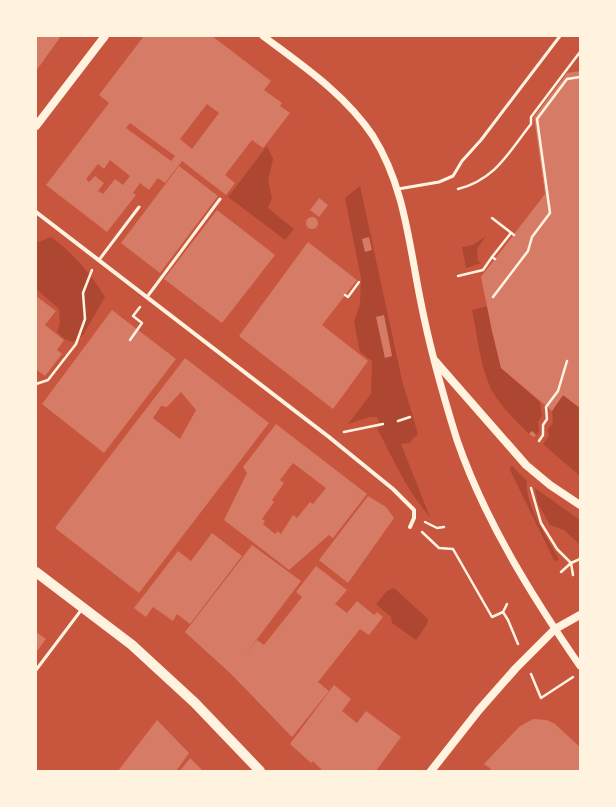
<svg xmlns="http://www.w3.org/2000/svg" width="616" height="807" viewBox="0 0 616 807" font-family="'Roboto Condensed',sans-serif">
<style>
.green{fill:#ae4732}
.building{fill:#d67c66;fill-rule:evenodd}
.lines{fill:none;stroke-linecap:round;stroke-linejoin:round}
.path{stroke:#fff3e0;stroke-width:2.5}
.service{stroke:#fff3e0;stroke-width:3}
.minor{stroke:#fff3e0;stroke-width:4}
.tertiary{stroke:#fff3e0;stroke-width:7}
.secondary{stroke:#fff3e0;stroke-width:8}
.primary{stroke:#fff3e0;stroke-width:10}
</style>
<rect width="100%" height="100%" fill="#c8553d"/>
<g class="green">
<path d="M267 146 273 159 268 181 272 198 268 208 294 229 285 240 228 197Z"/>
<path d="M360 186 402 380 418 434 409 443 401 444 430 517C407 491 393 459 377 428L381 427 377 417H370L348 424 371 394 372 361 360 352 354 322 360 304 361 278 345 198Z"/>
<path d="M486 236 477 249 478 261 481 263 466 268 462 247 473 245Z"/>
<path d="M51 237C73 253 91 274 105 297L83 335 73 342 66 340 57 332 60 323 59 309 36 289V243Z"/>
<path d="M488 306 501 368 540 402 542 416 538 422 539 432 536 435 532 431 529 434C517 422 503 409 494 394 480 370 478 337 472 310Z"/>
<path d="M563 395 580 408V476L543 444 549 436 548 429 553 423 552 411Z"/>
<path d="M512 466 527 481C524 504 548 539 559 559L555 562 510 470V467Z"/>
<path d="M535 488 580 520V545L564 530 550 525 538 504Z"/>
<path d="M394 588 428 619 427 624 416 640 392 623 391 617 376 604 387 591Z"/>
</g>
<g class="building">
<path d="M36 36H61L36 71Z"/>
<path d="M144 36H212L271 81 264 90 282 103 280 106 290 113 263 148 252 140 225 175 235 183 226 195 182 161 165 183 158 178 149 190 140 183 133 193 136 195 107 232 46 185 109 103 99 95ZM207 104 219 113 192 149 180 139ZM130 123 175 156 171 161 126 128ZM110 160 130 176 123 185 115 179 103 194 98 191 104 183 95 176 89 182 86 179 98 164 104 169Z"/>
<path d="M580 71V408L563 395 552 411 501 368 492 331 481 277 545 194 534 117 567 73Z"/>
<path d="M179 166 218 196 160 273 121 243Z"/>
<path d="M319 198 328 205 319 217 310 210Z"/>
<path d="M217 210 275 255 222 323 164 279Z"/>
<circle cx="312" cy="223" r="6"/>
<path d="M369 237 372 250 365 252 362 239Z"/>
<path d="M308 242 357 280 322 325 368 361 333 409 239 336Z"/>
<path d="M36 296 56 311 45 325 64 340 57 350 62 354 45 376 37 370 36 372Z"/>
<path d="M112 310 176 359 104 453 42 404Z"/>
<path d="M384 315 392 356 385 358 376 317Z"/>
<path d="M185 358 269 423 139 593 55 528ZM181 392 196 410 180 439 153 418 161 406 167 407Z"/>
<path d="M276 424 367 494 333 538 329 535 289 570 224 520 247 473 243 467ZM293 463 326 488 313 504 310 502 297 518 293 515 281 534 278 531 275 534 263 524 265 521 262 519 274 502 272 500 284 483 280 480Z"/>
<path d="M532 431 536 435 534 437 529 434Z"/>
<path d="M368 496 386 507 394 518 348 583 319 560Z"/>
<path d="M212 533 242 556 190 624 177 614 173 621 153 607 146 617 134 608 178 551 191 561Z"/>
<path d="M252 545 301 581 245 655 257 640 264 645 302 597 296 592 316 566 347 590 335 604 347 613 357 601 374 615 377 612 383 617 369 635 360 629 318 682 329 691 292 737 230 673 185 632Z"/>
<path d="M36 632 46 639 36 652Z"/>
<path d="M334 685 351 699 342 711 357 723 366 711 401 737 376 771H323L313 761 311 763 290 744Z"/>
<path d="M533 719 547 720 555 724 580 747V771H489L491 769 484 764 519 727Z"/>
<path d="M157 720 189 753 176 771H118Z"/>
<path d="M190 758 203 771H180Z"/>
</g>
<g class="lines">
<g class="path">
<path d="M458 189C496 179 508 153 531 124V117L580 52"/>
<path d="M492 218 514 235"/>
<path d="M492 257 511 233"/>
<path d="M458 276 483 270 492 257 495 259"/>
<path d="M345 295 348 297 359 282"/>
<path d="M493 297 528 251 532 237 550 213 537 119 567 79 580 77"/>
<path d="M130 340 142 323 133 316 140 307"/>
<path d="M36 384 48 380 76 344 85 319 83 293 92 270"/>
<path d="M398 421 410 417"/>
<path d="M344 432 383 424"/>
<path d="M539 441 543 435V425L547 419 546 407 558 391 567 361"/>
<path d="M531 488 541 523 557 549 571 563 573 575"/>
<path d="M425 522 437 528 444 527"/>
<path d="M422 532 439 548 453 549 492 617 503 612"/>
<path d="M561 572 571 563 580 559"/>
<path d="M507 604 503 612 508 620 518 644"/>
<path d="M531 674 541 698 573 677"/>
</g>
<g class="service">
<path d="M398 189 439 182 453 176 462 161 481 140 560 36"/>
<path d="M99 260 139 207"/>
<path d="M147 297 220 199"/>
<path d="M36 670 82 609"/>
</g>
<path class="minor" d="M36 212 329 437 393 489 414 510V518L410 527"/>
<path class="tertiary" d="M263 36C303 66 345 94 373 136 405 187 409 245 421 303 430 349 443 395 457 440 485 521 532 596 580 666"/>
<g class="secondary">
<path d="M36 126 105 36"/>
<path d="M435 361 526 465 550 485 580 505"/>
<path d="M431 771 479 710 516 668 555 629 580 615"/>
</g>
<path class="primary" d="M36 572 132 645 195 703 260 771"/>
</g>
<rect width="616" height="807" fill="none" stroke="#fff3e0" stroke-width="74"/>
</svg>
